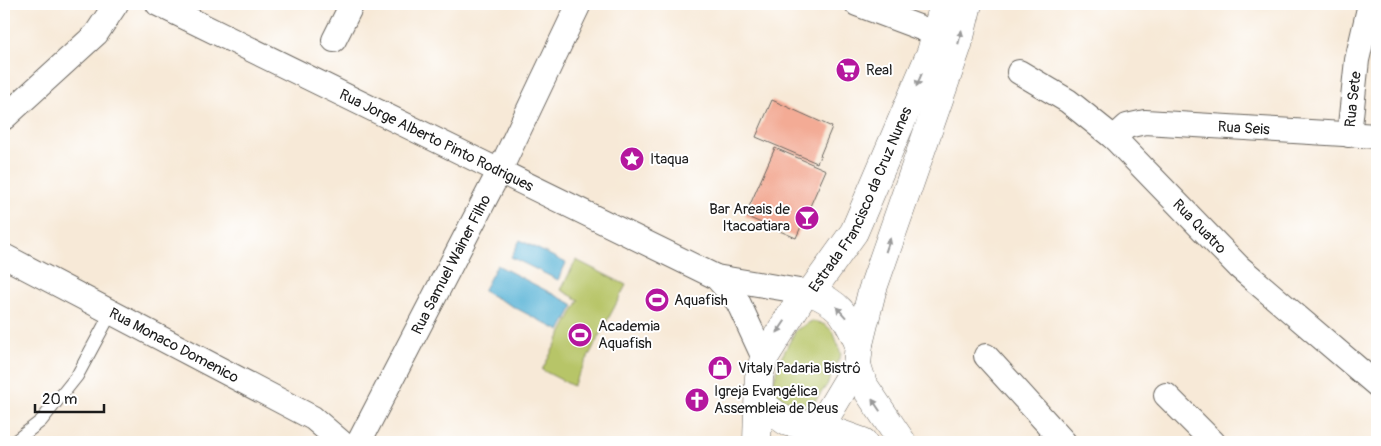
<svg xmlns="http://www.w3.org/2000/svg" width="1381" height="446" viewBox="0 0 1381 446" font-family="Pangolin,sans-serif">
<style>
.green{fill:#b7c567;stroke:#6a7042}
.water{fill:#59b3d6;stroke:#3a6879}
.building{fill:#f3ab95}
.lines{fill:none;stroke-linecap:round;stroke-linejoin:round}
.lane-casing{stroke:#69645d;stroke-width:14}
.street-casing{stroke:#69645d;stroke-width:26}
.secondary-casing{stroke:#69645d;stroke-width:29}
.lane{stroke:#fff;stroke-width:12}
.street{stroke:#fff;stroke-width:24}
.secondary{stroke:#fff;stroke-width:28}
.oneway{fill:#999}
.labels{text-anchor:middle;stroke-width:4;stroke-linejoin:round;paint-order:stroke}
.poi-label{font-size:15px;fill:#1c1c1c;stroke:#fff;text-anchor:start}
.street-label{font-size:15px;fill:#1c1c1c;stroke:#fff}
</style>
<rect width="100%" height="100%" fill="#fff"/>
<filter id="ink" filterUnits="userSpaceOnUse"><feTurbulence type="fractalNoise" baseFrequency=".02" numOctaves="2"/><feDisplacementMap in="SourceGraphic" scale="10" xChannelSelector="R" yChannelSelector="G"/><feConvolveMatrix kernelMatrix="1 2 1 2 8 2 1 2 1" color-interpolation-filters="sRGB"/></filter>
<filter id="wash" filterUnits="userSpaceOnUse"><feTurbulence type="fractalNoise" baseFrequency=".0096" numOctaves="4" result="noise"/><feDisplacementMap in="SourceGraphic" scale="20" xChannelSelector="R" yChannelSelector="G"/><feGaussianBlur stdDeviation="1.12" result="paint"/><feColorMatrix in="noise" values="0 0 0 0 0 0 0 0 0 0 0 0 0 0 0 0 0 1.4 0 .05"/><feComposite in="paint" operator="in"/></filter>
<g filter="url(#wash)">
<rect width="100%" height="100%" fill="#f7e9d7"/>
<g class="green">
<path d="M576 260 626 285 573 386 542 370 579 300 561 290Z"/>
<path d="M812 321C834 325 834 334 841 354L827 385 812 405 798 408 770 393 781 358 796 330Z"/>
</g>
<g class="water">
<path d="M520 240 566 263 558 280 511 257Z"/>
<path d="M497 265 574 305 560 331 483 291Z"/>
</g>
<g id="blocks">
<g class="building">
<path d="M772 100 832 127 817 163 756 137Z"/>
<path d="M775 148 826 170 796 238 745 216Z"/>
</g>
</g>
</g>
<g filter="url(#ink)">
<use href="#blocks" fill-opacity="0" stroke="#69645d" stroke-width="1"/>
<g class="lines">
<defs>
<path id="lane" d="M14 442 41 421 77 376 112 311"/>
<g id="street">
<path id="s1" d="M158 4 716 277 805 292"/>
<path d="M857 4 937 34"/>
<path d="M334 40 352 4"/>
<path id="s2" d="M1019 72 1068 101 1114 138 1239 267 1377 385"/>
<path d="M4 118 96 34 116 4"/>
<path id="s3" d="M1349 135 1357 60 1370 4"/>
<path id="s4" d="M1114 138 1127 126 1145 122 1377 136"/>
<path id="s5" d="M4 256 313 418 341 442"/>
<path d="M716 277 738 302 764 358"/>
<path d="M986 356 1064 442"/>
<path d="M1166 395 1213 442"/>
<path id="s6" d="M359 442 499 172 579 4"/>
</g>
<g id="secondary">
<path d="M811 292C842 305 845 315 859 344"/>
<path d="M857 365 863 384 902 442"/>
<path d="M760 403 787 422 819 426"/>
<path d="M824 422 835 432 863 442"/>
<path id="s7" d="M757 442 759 377 764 358 805 292H811L854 232 931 52 944 4"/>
<path d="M811 442 857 365 859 344 872 291 958 45 968 4"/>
</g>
</defs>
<use href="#lane" class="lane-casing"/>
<use href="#street" class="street-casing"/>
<use href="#secondary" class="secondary-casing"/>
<use href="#lane" class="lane"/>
<use href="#street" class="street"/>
<use href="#secondary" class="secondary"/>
</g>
<defs><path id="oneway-solid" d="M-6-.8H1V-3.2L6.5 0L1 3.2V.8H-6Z" transform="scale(1.25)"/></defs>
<g class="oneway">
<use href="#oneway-solid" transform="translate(960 37) rotate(-76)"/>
<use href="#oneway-solid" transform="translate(919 80) rotate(113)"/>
<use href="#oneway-solid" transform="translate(888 245) rotate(-71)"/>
<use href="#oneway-solid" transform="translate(841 312) rotate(-132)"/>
<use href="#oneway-solid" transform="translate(781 327) rotate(124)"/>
<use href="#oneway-solid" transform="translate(876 405) rotate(-124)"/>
</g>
</g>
<defs>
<symbol id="supermarket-disc" viewBox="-11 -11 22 22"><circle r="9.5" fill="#b5179e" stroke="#fff"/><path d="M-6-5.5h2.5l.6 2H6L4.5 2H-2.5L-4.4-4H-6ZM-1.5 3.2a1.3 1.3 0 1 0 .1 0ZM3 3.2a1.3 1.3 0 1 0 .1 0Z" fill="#fff"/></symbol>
<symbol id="sight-disc" viewBox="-11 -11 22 22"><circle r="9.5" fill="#b5179e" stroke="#fff"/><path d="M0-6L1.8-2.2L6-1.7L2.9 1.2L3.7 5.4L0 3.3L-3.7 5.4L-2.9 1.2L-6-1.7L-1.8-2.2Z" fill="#fff"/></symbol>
<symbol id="bar-disc" viewBox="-11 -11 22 22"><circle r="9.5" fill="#b5179e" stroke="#fff"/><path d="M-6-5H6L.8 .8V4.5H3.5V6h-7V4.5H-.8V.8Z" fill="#fff"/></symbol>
<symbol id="stadium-disc" viewBox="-11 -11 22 22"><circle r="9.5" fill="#b5179e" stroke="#fff"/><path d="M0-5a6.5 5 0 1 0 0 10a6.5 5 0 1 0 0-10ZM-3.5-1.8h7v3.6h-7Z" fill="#fff"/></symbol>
<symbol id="shop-disc" viewBox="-11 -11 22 22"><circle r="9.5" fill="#b5179e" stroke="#fff"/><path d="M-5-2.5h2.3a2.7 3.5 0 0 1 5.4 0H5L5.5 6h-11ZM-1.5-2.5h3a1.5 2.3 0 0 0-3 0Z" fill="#fff"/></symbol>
<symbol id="church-disc" viewBox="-11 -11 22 22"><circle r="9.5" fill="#b5179e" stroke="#fff"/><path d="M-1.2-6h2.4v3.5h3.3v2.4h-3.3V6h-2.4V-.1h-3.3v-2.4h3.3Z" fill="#fff"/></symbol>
</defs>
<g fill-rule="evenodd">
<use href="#supermarket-disc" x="834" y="56" width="28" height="28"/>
<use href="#sight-disc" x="618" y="145" width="28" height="28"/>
<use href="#bar-disc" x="793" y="204" width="28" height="28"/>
<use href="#stadium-disc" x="643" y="286" width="28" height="28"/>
<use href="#stadium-disc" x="566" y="321" width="28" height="28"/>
<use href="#shop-disc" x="706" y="354" width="28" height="28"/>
<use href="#church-disc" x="683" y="386" width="28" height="28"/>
</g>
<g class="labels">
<g class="poi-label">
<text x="866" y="75">Real</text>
<text x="650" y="164">Itaqua</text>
<text x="790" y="214" text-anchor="end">Bar Areais de<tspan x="790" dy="17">Itacoatiara</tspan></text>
<text x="674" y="305">Aquafish</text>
<text x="598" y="331">Academia<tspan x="598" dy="17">Aquafish</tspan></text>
<text x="738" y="373">Vitaly Padaria Bistrô</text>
<text x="714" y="396">Igreja Evangélica<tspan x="714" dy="17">Assembleia de Deus</tspan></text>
</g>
<g class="street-label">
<text dy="5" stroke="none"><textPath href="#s3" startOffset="36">Rua Sete</textPath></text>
<text dy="5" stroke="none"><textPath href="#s4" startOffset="135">Rua Seis</textPath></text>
<text dy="5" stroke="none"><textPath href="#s1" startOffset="310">Rua Jorge Alberto Pinto Rodrigues</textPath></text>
<text dy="5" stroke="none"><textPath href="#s7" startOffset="274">Estrada Francisco da Cruz Nunes</textPath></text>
<text dy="5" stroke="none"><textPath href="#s2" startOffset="239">Rua Quatro</textPath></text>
<text dy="5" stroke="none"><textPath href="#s6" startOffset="200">Rua Samuel Wainer Filho</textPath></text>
<text dy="5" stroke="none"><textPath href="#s5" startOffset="192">Rua Monaco Domenico</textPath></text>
</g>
</g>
<rect width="1381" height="446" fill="none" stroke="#fff" stroke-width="20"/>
<path d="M35 404v8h69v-8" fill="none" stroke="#1c1c1c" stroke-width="2.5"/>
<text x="42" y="404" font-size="15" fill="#1c1c1c" stroke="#ffffff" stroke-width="4" paint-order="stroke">20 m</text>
</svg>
